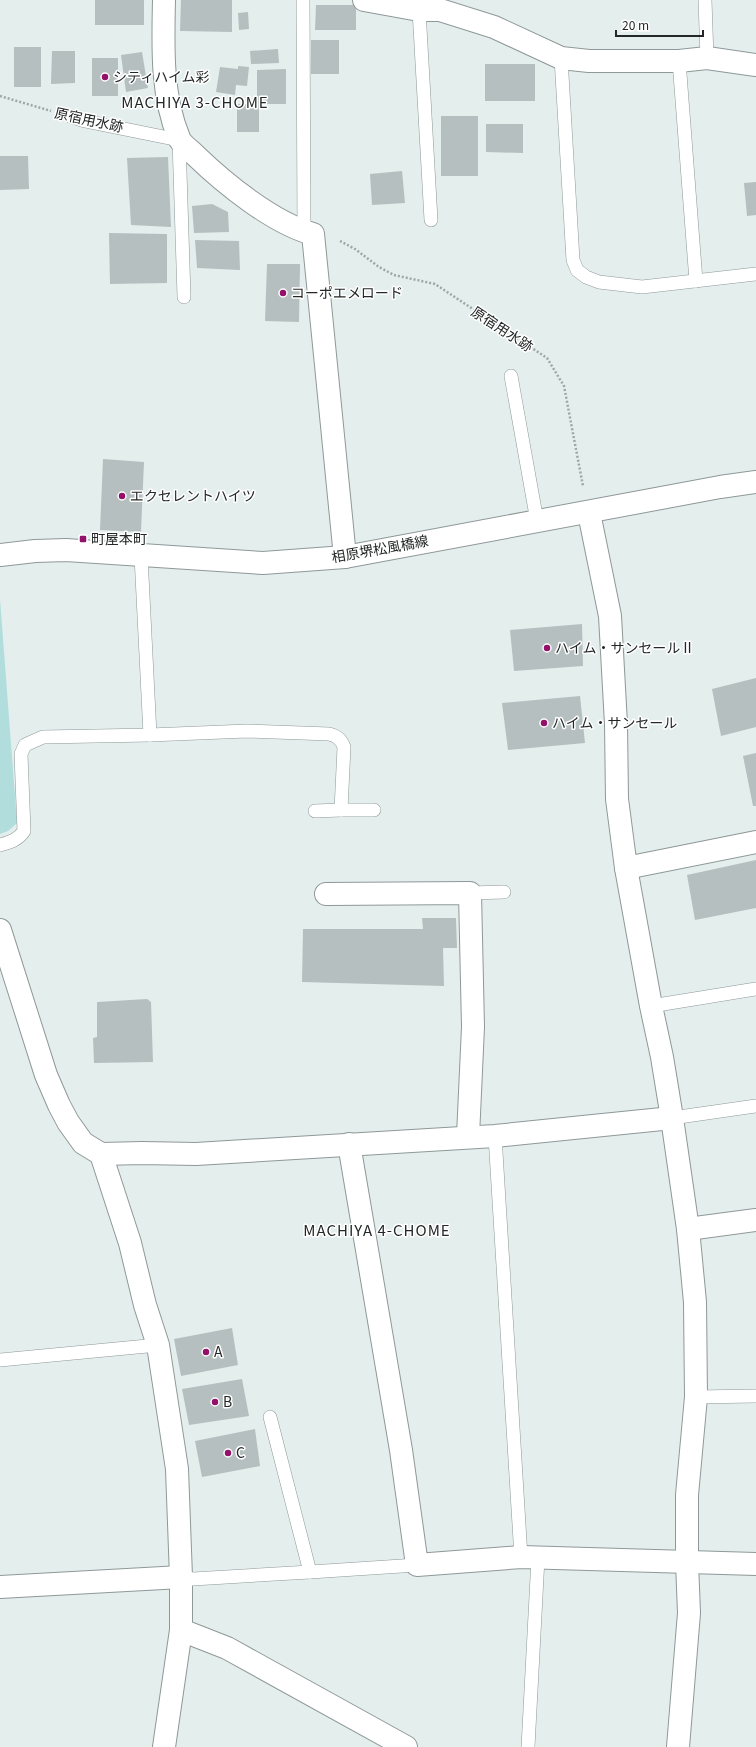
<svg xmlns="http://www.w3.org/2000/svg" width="756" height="1747" viewBox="0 0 756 1747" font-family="Georgia,'Noto Sans JP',serif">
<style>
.green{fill:#b1dddd}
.building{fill:#b6bfbf}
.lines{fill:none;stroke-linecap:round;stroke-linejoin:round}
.lane-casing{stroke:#8f9898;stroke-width:14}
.street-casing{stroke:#8f9898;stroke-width:24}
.secondary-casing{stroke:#8f9898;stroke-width:24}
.path{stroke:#9fa7a6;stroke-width:2.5;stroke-dasharray:2 2;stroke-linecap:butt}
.lane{stroke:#fff;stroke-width:13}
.street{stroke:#fff;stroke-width:22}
.secondary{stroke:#fff;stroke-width:22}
.poi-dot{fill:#94116b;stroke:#fff;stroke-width:1.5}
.labels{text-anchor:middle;stroke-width:3;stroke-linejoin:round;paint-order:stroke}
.poi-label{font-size:14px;fill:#232726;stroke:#fff;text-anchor:start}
.street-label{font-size:14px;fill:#232726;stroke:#fff}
.neighbourhood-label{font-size:15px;letter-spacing:1px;fill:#232726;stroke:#fff}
</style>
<rect width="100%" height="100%" fill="#e4eeed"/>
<path class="green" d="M0 599 17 823 8 831 0 834Z"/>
<g class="building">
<rect x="95" y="0" width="49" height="25"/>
<path d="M181 0H232V32L180 31Z"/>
<path d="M316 5H356V30H315Z"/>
<path d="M248 12 249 29 239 30 238 13Z"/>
<rect x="311" y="40" width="28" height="34"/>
<rect x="14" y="47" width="27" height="40"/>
<path d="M278 49 279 63 251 64 250 51Z"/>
<path d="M52 51H75V83L51 84Z"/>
<path d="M142 52 148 88 126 92 121 55Z"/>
<rect x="92" y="58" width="26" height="38"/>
<rect x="485" y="64" width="50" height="37"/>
<path d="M238 66 249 67 247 86 236 85 235 95 216 92 220 67 238 69Z"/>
<path d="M286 69V104H259V132H237V104H257V70Z"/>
<rect x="441" y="116" width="37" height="60"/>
<path d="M486 124H523V153L486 152Z"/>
<path d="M0 156H28L29 189 0 190Z"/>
<path d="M168 157 171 227 131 225 127 158Z"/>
<path d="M402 171 405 203 372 205 370 174Z"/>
<path d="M756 182V215L747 216 744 183Z"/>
<path d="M212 204 228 212 229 232 194 233 192 206Z"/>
<path d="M109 233 167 234V283L110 284Z"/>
<path d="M195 240 239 241 240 270 197 268Z"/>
<path d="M267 264H300L299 322 265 321Z"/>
<path d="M103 459 144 462 141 532 100 530Z"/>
<path d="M582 624 583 666 514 671 510 630Z"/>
<path d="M756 678V727L721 736 712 689Z"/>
<path d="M580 696 585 743 508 750 502 703Z"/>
<path d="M756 753V806H753L743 756Z"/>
<path d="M756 860V908L695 920 687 875Z"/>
<path d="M422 918H456L457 948H443L444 986 302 982 303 929H423Z"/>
<path d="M147 999 151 1002 153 1062 94 1063 93 1038 97 1037V1002Z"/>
<path d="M232 1328 238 1365 181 1376 174 1339Z"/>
<path d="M242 1379 249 1416 189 1425 182 1389Z"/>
<path d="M255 1429 260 1466 202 1477 195 1441Z"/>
</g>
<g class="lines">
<defs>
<g id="lane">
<path d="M303 0 304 232"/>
<path d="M705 0 707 58"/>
<path d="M419 10 431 220"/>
<path d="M561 58 573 260 577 270 586 277 599 282 642 287 756 274"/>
<path d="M679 61 696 281"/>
<path d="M70 116 85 121 179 140 184 297"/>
<path d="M511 376 537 521"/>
<path d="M150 735 247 731 329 734C337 736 341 739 344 747L341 810H374"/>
<path d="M315 811 341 810"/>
<path d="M0 845C10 842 18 840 24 831L21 754 25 745 43 737 150 735 141 556"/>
<path d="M470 893 504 892"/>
<path d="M651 1006 756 989"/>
<path d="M672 1118 756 1106"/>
<path d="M495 1136 521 1557"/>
<path d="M0 1360 158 1345"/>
<path d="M696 1397 756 1396"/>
<path d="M270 1417 310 1572 417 1565"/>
<path d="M181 1577 193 1579 310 1572"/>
<path d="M528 1747 538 1558"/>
</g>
<g id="street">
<path d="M164 0C163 45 161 95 179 138 181 144 190 150 195 155 225 184 273 223 313 234L345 557"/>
<path d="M364 0 419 10H440L494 27 561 58 589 61H679L707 58 756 65"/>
<path d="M589 513 610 616 616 724 617 799 626 868 651 1006 662 1057 672 1118 688 1229 695 1302 696 1397 687 1495V1562L689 1613 678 1747"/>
<path d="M626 868 756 842"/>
<path d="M326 894 470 893 473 1027 468 1136"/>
<path d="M0 930 46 1075 59 1105 68 1122 83 1143 101 1154 130 1243 145 1305 158 1345 177 1469 181 1577V1630L164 1747"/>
<path d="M349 1144 401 1450 417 1565 521 1557 756 1564"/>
<path d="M101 1154 142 1153 196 1154 495 1136 672 1118"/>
<path d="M688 1229 756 1220"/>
<path d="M0 1587 181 1577"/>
<path d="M181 1630 227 1648 406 1747"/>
</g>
<path id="secondary" d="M0 555 35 551 66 550 263 563 345 557 720 487 756 482"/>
</defs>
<use href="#lane" class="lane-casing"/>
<use href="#street" class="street-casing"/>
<use href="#secondary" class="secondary-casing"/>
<g class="path">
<path d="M0 96 51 111"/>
<path d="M340 241 355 249 379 267 394 275 435 284 547 358 564 386 583 486"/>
</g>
<use href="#lane" class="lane"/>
<use href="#street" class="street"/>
<use href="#secondary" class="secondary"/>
</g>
<g class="poi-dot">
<circle cx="105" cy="77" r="4"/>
<circle cx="283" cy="293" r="4"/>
<circle cx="122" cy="496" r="4"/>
<rect x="79" y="535" width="8" height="8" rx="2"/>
<circle cx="547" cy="648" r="4"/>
<circle cx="544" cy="723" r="4"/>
<circle cx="206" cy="1352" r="4"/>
<circle cx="215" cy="1402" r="4"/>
<circle cx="228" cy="1453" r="4"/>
</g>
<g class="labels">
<g class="poi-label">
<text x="113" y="82">シティハイム彩</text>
<text x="291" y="298">コーポエメロード</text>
<text x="130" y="501">エクセレントハイツ</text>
<text x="91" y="544">町屋本町</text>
<text x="555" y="653">ハイム・サンセールⅡ</text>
<text x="552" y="728">ハイム・サンセール</text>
<text x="214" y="1357">A</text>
<text x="223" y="1407">B</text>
<text x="236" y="1458">C</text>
</g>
<g class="street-label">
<text transform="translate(89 120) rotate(12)" y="5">原宿用水跡</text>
<text transform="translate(502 329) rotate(33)" y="5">原宿用水跡</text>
<text transform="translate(380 549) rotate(-10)" y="5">相原堺松風橋線</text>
</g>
<g class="neighbourhood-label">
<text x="195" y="108">MACHIYA 3-CHOME</text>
<text x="377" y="1236">MACHIYA 4-CHOME</text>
</g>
</g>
<path d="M616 30v6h87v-6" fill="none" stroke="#232726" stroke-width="2"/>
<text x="622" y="30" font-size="12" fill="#232726" stroke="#ffffff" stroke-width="3" paint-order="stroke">20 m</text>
</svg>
